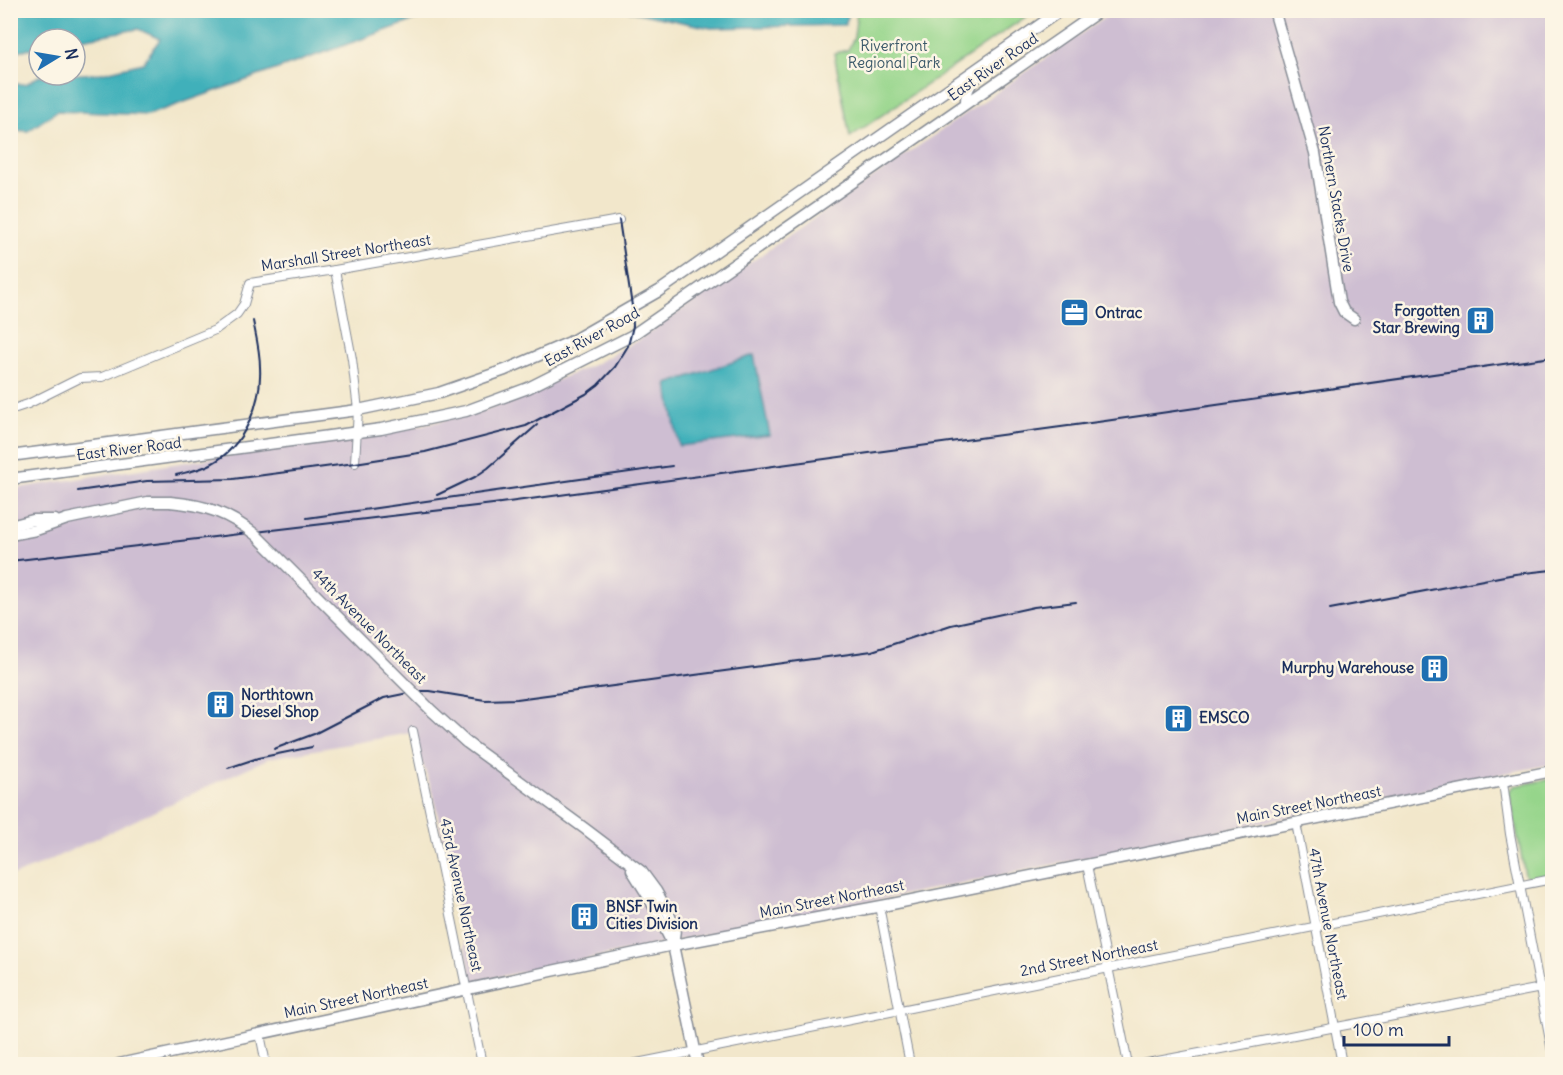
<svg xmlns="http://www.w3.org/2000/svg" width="1563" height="1075" viewBox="0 0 1563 1075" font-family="Delius,sans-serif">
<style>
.industrial{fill:#cebed2}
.green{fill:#96d58b;stroke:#588274;stroke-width:1.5}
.water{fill:#40b0ba;stroke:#2e708c;stroke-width:1.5}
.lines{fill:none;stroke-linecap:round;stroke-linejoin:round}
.minor-casing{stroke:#868b94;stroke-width:10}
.tertiary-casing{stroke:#868b94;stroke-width:13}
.minor{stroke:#fff;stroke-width:8}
.tertiary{stroke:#fff;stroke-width:10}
.rail{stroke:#1b2f5e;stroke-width:2}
.tertiary-bridge-casing{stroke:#868b94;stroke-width:13;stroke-linecap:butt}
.tertiary-bridge{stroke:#fff;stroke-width:10}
.labels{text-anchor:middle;stroke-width:5;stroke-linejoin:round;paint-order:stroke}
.park-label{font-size:15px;fill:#3a5869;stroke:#fcf5e5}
.street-label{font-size:15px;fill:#1b2f5e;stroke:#fcf5e5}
.poi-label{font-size:15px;font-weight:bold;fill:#1b2f5e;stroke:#fcf5e5;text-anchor:start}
</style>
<rect width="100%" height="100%" fill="#fcf5e5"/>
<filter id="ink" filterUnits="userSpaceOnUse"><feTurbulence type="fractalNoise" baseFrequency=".0167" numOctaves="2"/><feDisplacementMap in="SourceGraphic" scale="12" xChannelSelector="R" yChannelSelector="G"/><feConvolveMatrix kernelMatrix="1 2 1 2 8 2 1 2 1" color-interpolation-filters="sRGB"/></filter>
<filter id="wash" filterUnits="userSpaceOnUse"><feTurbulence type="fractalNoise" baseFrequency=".008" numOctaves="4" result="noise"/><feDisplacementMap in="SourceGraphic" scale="24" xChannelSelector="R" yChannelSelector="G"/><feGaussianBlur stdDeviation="1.35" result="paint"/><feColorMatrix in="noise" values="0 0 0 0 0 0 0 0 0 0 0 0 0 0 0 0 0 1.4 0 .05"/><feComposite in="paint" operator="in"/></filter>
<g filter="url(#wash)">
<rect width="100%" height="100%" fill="#f2e7cb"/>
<path class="industrial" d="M1114 11H1552V764L472 982 433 792 411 733 269 758 35 867 11 876V489L424 425 485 410 593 365 638 340Z"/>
<g class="green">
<path d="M857 11V10L1034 11 850 137 834 53 848 50 854 37Z"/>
<path d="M1552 779V875L1530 879 1525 875 1509 792 1514 786Z"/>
</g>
<g class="water">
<path d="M11 10H441V11L148 115 57 111 28 131 11 130V84H26L39 76 101 73 143 63 160 39 138 29 75 40 39 39V47L11 52Z"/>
<path d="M628 11H850L845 25 711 28Z"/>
<path d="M754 355 770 435 679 446 667 384Z"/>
</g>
</g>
<g filter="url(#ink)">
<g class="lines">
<defs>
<g id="minor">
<path d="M335 270 352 359 358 410 355 463"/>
<path d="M10 410 28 404 80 378 102 377 215 330 237 314 244 304 250 283 335 270 619 220"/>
<path d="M413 731 482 1064"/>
<path d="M1503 782 1510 834 1552 1051"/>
<path d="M1296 823 1342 1064"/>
<path d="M1087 865 1128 1064"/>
<path d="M879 906 910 1064"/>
<path d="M260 1034 266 1064"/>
<path d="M632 1064 1552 879"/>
<path d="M1142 1064 1552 986"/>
</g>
<g id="tertiary">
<path d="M1274 10 1315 153 1339 302 1344 312 1354 319"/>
<path d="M966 102C966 87 972 82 982 72"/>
<path d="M10 456 358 410 439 393 505 370 570 342 659 291 1061 10"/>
<path d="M10 479 381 429 466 411 528 388 631 336 1101 10"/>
<path d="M10 526 33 520H55"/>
<path d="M10 535 36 530 67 519 148 502H170"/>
<path d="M466 742 584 828 642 872 656 891 669 914 675 930 673 945"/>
<path d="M632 870 650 899 673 945 698 1064"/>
<path d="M119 1064 673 945 887 905 1552 771"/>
</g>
</defs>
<use href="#minor" class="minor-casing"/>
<use href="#tertiary" class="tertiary-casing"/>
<use href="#minor" class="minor"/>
<use href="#tertiary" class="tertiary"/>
<g class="rail">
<path d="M176 475C187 472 200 470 211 464 245 446 262 403 260 367 260 351 256 336 253 321"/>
<path d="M78 491 147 481 233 479 355 463 425 452 526 426 586 394 598 385 615 367 628 346 633 326 632 306 619 220"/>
<path d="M437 495 475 477 488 468 537 425"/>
<path d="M307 518 672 466"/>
<path d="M10 561 493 504 1105 421 1552 357"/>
<path d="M1330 609 1515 574 1552 570"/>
<path d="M274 749 314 734 384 698 418 691H430L485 700 517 699 872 651 951 625 1034 607 1076 602"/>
<path d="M228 768 258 758 312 747"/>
</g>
<defs>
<path id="tertiary-bridge" d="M170 502C206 505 228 513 256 535L432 711 466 742"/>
</defs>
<use href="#tertiary-bridge" class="tertiary-bridge-casing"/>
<use href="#tertiary-bridge" class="tertiary-bridge"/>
</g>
</g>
<defs>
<symbol id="office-square" viewBox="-11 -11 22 22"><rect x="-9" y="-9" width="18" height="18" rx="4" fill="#1f6fb2" stroke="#fcf5e5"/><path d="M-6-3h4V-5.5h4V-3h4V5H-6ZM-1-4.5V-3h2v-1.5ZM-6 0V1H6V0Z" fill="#fff"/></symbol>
<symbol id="building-square" viewBox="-11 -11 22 22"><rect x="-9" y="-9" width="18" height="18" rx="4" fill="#1f6fb2" stroke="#fcf5e5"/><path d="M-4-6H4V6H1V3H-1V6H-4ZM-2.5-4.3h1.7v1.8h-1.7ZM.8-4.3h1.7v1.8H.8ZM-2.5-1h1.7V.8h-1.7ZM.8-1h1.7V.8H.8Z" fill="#fff"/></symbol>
</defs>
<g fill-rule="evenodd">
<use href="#office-square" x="1058" y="296" width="33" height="33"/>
<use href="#building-square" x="1464" y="304" width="33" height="33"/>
<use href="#building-square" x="1418" y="652" width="33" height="33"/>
<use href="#building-square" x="204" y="688" width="33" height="33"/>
<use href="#building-square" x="1162" y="702" width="33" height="33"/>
<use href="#building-square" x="568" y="900" width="33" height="33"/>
</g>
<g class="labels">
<g class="park-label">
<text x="894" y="51">Riverfront<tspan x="894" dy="17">Regional Park</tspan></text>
</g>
<g class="street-label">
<text transform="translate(993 67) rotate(-35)" y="5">East River Road</text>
<text transform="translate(1336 199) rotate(80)" y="5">Northern Stacks Drive</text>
<text transform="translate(346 253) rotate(-9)" y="5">Marshall Street Northeast</text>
<text transform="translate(592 337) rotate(-29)" y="5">East River Road</text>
<text transform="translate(129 449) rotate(-7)" y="5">East River Road</text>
<text transform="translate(369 626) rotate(45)" y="5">44th Avenue Northeast</text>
<text transform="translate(1309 805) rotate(-11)" y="5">Main Street Northeast</text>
<text transform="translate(461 895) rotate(78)" y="5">43rd Avenue Northeast</text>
<text transform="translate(832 899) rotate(-11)" y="5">Main Street Northeast</text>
<text transform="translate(1328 924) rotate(79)" y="5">47th Avenue Northeast</text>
<text transform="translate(1089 958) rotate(-11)" y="5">2nd Street Northeast</text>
<text transform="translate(356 998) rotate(-12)" y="5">Main Street Northeast</text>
</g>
<g class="poi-label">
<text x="1460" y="316" text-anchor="end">Forgotten<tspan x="1460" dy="17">Star Brewing</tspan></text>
<text x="1095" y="318">Ontrac</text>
<text x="1414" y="673" text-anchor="end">Murphy Warehouse</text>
<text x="241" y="700">Northtown<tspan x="241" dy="17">Diesel Shop</tspan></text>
<text x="1199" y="723">EMSCO</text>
<text x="606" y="912">BNSF Twin<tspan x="606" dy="17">Cities Division</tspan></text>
</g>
</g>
<rect width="1563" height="1075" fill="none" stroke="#fcf5e5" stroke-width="36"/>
<g transform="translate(57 57) rotate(79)"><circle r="28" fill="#fcf5e5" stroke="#a2a6af" stroke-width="1.5"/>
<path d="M0-4.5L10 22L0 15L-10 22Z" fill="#1f6fb2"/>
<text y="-9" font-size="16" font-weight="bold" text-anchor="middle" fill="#1b2f5e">N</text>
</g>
<path d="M1344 1036v9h105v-9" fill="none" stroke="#1b2f5e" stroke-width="3"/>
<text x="1353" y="1036" font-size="18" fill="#1b2f5e" stroke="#fcf5e5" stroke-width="4.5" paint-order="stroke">100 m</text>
</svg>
